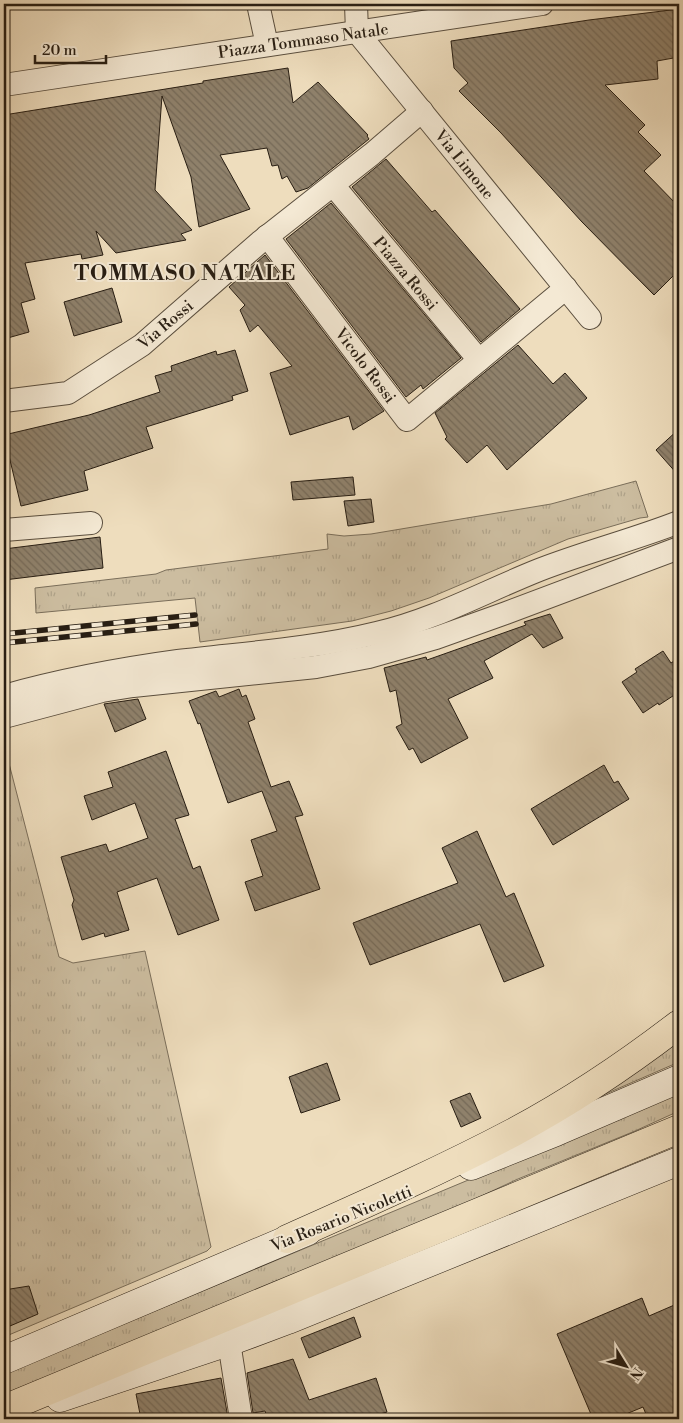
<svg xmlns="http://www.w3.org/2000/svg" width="683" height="1423" viewBox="0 0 683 1423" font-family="'Libre Bodoni',serif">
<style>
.grass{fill:url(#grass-tufts);stroke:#7a6e5a}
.building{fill:url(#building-back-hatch);stroke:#281e13}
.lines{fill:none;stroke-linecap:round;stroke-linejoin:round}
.minor-casing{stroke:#5a4e3e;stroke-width:24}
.secondary-casing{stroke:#281e13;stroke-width:29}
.motorway-casing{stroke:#281e13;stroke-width:29}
.minor{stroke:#f4e9d4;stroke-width:22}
.secondary{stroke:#f4e9d4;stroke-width:28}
.motorway{stroke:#eeddbd;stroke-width:28}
.rail-casing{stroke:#281e13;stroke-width:5.5}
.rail{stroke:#f4e9d4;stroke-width:4;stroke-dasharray:11;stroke-linecap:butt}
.labels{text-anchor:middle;stroke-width:4;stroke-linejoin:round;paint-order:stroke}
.street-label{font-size:16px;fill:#281e13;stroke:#f4e9d4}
.district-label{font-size:21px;font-weight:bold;letter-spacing:1px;fill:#281e13;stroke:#f4e9d4}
</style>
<defs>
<pattern id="grass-tufts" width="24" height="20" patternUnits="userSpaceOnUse" patternTransform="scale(1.25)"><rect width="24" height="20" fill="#ccbda0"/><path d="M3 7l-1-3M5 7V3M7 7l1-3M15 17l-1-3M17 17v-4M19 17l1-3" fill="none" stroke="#afa289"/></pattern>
<pattern id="building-back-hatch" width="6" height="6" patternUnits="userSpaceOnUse" patternTransform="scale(1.25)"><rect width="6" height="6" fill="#8f816b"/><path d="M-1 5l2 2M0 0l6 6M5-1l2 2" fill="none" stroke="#756957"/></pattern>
</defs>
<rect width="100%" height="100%" fill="#eeddbd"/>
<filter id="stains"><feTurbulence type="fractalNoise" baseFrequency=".004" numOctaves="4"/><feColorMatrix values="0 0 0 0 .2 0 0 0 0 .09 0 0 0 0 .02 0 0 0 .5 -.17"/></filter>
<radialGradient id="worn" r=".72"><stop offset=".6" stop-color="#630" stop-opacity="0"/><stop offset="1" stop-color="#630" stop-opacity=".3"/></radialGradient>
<g class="grass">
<path d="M636 481 648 517 640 518 568 539 429 598 391 611 352 621 200 642 195 598 36 613 35 588 156 574 166 570 328 549 327 534 344 536 371 534 551 504Z"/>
<path d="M4 744 59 957 73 963 145 951 211 1247 207 1251 4 1337Z"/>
<path d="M679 1040V1062L594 1099Z"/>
<path d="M679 1092V1111L635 1131 518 1179 410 1229 4 1394V1374Z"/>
</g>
<g class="building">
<path d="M679 9V57L657 61 658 79 605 85 645 125 638 132 661 155 644 171 679 207V270L654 295 582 222 501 133 459 91 468 83 454 68 451 41 589 20Z"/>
<path d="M288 68 293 103 318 82 368 135 367 136 369 139 308 188 296 192 287 176 282 179 278 165 272 166 267 148 220 155 250 209 199 227 191 177 162 96 155 190 192 230 181 234 186 240 116 253 96 231 103 255 82 259 81 254 25 263 35 299 21 303 29 332 4 339V115L203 83V81Z"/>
<path d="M386 159 432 212 435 210 520 309 481 342 352 187Z"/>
<path d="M331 203 461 358 423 389 421 385 406 397 286 239Z"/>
<path d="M265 255 384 411 353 430 349 416 290 435 270 373 292 366 258 325 250 332 240 310 245 305 229 287Z"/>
<path d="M112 288 122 322 74 336 64 302Z"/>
<path d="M518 345 553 384 565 373 587 398 507 470 487 445 467 463 445 439 447 437 435 413Z"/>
<path d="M235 350 248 391 232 396 233 400 146 427 153 448 84 471 88 490 21 506 4 435 89 415 160 392 155 376 172 371 171 366 216 351 217 355Z"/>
<path d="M679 429V476L656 450Z"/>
<path d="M353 477 355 495 293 500 291 482Z"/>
<path d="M371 499 374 522 348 526 344 501Z"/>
<path d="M100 537 103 568 4 580V549Z"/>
<path d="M550 614 563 638 543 648 532 634 484 661 493 678 448 699 468 738 421 763 413 748 409 750 396 727 402 724 396 690 390 692 384 668 426 657 427 660 526 625 524 622Z"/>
<path d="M663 651 671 663 679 658V692L659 705 658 703 643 713 622 682 637 672 635 669Z"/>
<path d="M239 689 242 697 246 695 255 719 248 722 271 787 289 781 303 815 295 817 320 889 255 911 245 882 263 876 251 840 277 831 262 791 228 803 200 723 198 724 189 701 216 691 219 697Z"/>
<path d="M138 699 146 719 115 732 104 704Z"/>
<path d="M166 751 189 815 175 819 193 869 200 866 219 920 178 935 157 878 117 892 129 930 105 937 104 933 82 940 72 905 74 900 61 857 106 844 109 852 148 838 135 803 92 820 84 796 113 787 108 772Z"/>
<path d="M604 765 614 783 618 781 629 799 553 845 531 809Z"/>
<path d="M477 831 506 897 514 893 544 966 504 982 480 924 370 965 353 923 458 883 442 848Z"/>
<path d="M327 1063 340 1100 301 1113 289 1077Z"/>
<path d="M470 1093 481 1118 461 1127 450 1101Z"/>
<path d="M29 1286 38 1314 10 1326 4 1309V1290Z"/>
<path d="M642 1298 649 1316 679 1303V1419H648L643 1407 614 1419H593L557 1334Z"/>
<path d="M354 1317 361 1337 309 1358 301 1338Z"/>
<path d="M293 1359 309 1400 376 1378 387 1412 363 1419H261V1415L266 1414 265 1411 253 1413 247 1373Z"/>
<path d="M221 1378 228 1418 141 1419 136 1394Z"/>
</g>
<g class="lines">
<defs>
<g id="minor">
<path d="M258 4 267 45"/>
<path d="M356 4 357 32 590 318"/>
<path d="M4 85 542 4"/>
<path d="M333 185 479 360"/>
<path d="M267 236 407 420 566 288"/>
<path d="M4 401 68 393 142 345 260 242 372 154 422 111"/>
<path d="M4 530 91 523"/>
<path d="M4 696C61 680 119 669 178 661 244 653 312 649 377 633 434 620 486 591 539 570 585 552 633 540 679 522"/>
<path d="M4 717 102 691 133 686 316 667 369 657 436 638 506 613 679 548"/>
<path d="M229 1342 241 1419"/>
</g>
<g id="secondary">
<path d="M471 1166 556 1132 679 1079"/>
<path d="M4 1360 308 1231"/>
<path d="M60 1398 237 1339 288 1320 679 1161"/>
</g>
<g id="motorway">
<path d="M287 1239C363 1205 440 1171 514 1132 572 1101 627 1064 679 1024"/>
<path d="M4 1409 679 1129"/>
</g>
</defs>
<use href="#minor" class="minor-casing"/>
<use href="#secondary" class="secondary-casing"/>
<use href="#motorway" class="motorway-casing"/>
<use href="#minor" class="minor"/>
<use href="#secondary" class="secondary"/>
<use href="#motorway" class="motorway"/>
<defs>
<g id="rail">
<path d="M4 634 195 615"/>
<path d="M4 643 196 624"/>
</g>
</defs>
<use href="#rail" class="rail-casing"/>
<use href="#rail" class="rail"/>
</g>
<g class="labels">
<g class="street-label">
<text transform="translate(303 40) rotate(-8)" y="6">Piazza Tommaso Natale</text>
<text transform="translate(465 164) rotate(51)" y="6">Via Limone</text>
<text transform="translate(406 273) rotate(50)" y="6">Piazza Rossi</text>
<text transform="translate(165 324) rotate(-40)" y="6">Via Rossi</text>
<text transform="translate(366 365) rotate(53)" y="6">Vicolo Rossi</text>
<text transform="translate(341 1218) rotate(-22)" y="6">Via Rosario Nicoletti</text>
</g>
<g class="district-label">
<text x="185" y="280">TOMMASO NATALE</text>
</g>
</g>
<rect width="683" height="1423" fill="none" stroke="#eeddbd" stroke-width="20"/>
<rect x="5" y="5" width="673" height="1413" fill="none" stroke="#281e13" stroke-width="2.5"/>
<rect x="10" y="10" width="663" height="1403" fill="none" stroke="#281e13"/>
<g transform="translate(626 1366) rotate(127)" stroke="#f4e9d4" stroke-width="4" paint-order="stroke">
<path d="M0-4L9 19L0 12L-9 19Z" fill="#281e13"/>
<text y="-8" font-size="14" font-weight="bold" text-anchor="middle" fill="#281e13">N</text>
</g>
<path d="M35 55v8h71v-8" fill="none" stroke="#281e13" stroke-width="2.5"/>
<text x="42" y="55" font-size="15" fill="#281e13" stroke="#f4e9d4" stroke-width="4" paint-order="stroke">20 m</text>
<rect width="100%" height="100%" filter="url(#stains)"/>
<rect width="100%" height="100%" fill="url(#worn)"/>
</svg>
